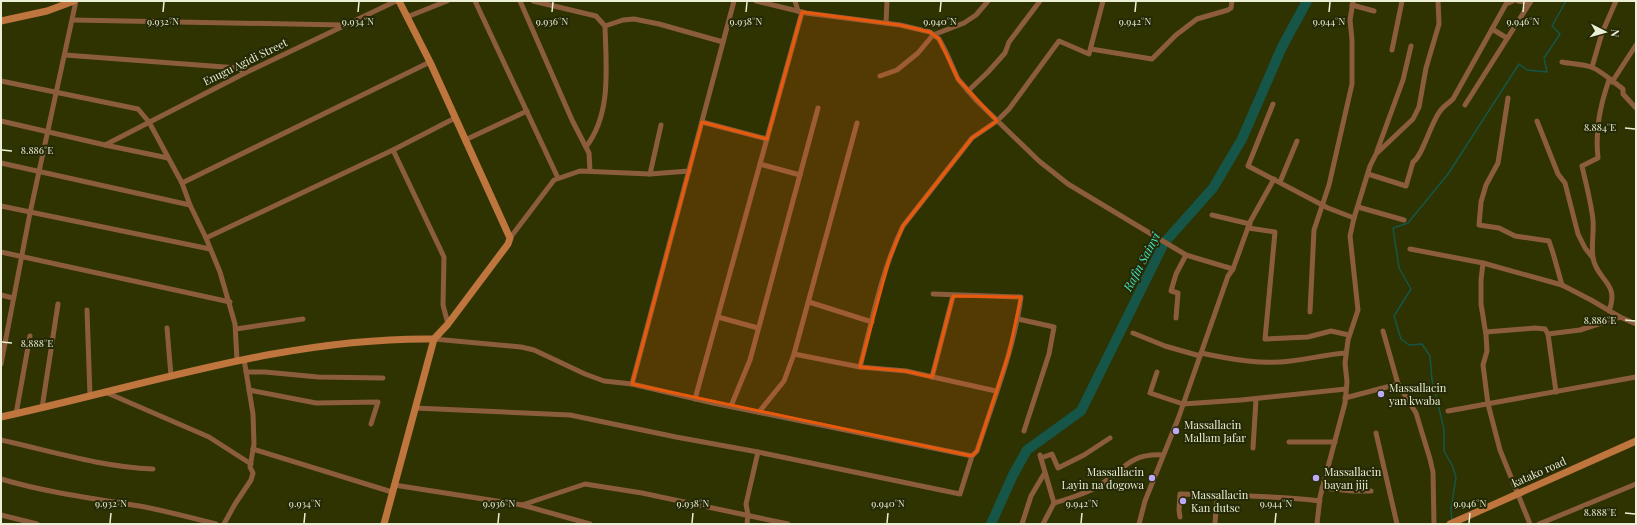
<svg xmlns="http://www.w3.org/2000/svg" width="1637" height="525" viewBox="0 0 1637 525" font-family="'Playfair Display',serif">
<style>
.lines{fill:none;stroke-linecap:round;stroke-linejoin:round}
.stream{stroke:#165648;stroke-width:1.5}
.river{stroke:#165648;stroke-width:10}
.street{stroke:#8c5d3c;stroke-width:5}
.secondary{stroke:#bf753e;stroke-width:7}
.marked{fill:#e8590c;fill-opacity:0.2;stroke:#e8590c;stroke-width:3;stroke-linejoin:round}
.ticks{fill:none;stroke:#eaefd5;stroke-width:1.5}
.poi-dot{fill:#bda9f5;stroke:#252905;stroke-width:1.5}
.labels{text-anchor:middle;stroke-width:4;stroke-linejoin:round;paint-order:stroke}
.street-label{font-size:11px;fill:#eaefd5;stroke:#252905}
.poi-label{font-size:11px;fill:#eaefd5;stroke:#252905;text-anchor:start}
.water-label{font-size:12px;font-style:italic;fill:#42e7c5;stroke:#252905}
.ticks-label{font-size:10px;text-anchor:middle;fill:#eaefd5;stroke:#252905;stroke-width:4;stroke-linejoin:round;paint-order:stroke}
</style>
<rect width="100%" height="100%" fill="#2e3301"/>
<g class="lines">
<path class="stream" d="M1452 520 1451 509 1456 477 1452 465 1444 451V429L1432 380 1430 356 1422 344 1409 345 1401 339 1394 316 1411 289 1399 268 1393 228 1408 223 1448 174 1519 64 1527 70 1547 72 1544 58 1560 34 1552 26 1566 1"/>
<path class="river" d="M991 524 1013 475 1027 450 1081 411 1164 243 1213 188 1242 139 1282 47 1307 1"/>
<g class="street">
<path d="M475 1 558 178"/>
<path d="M520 1 572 120 589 153 590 171"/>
<path d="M533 1 596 16 605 26C606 66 612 113 586 147"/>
<path d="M756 1 806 13 900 25 930 32 939 39 946 52 958 79 977 101 1039 161 1068 184 1186 255 1233 269"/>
<path d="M795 1 798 11"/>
<path d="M1518 1 1530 3"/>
<path d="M1352 5 1374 11"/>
<path d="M407 17 447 1"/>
<path d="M73 20 343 25"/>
<path d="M886 23 887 1"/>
<path d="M605 26 623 20 634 19 659 24 723 42"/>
<path d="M1492 29 1507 38"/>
<path d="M1091 49 1152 59 1176 35 1197 19 1228 10 1231 8 1232 1"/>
<path d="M1392 50 1402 1"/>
<path d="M65 55 238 68 245 73"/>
<path d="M1562 62C1571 64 1582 64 1591 67 1602 71 1613 82 1623 89V94L1636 108"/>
<path d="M1592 67 1602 33 1616 1"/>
<path d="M880 76 897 70 918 53 933 35 964 23 976 15 988 1"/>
<path d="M1609 80C1600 106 1595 130 1598 158L1582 166C1586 184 1591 202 1593 220 1594 233 1591 246 1593 258 1597 281 1620 282 1609 311"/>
<path d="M1 81 138 109 149 122 182 183 190 205 206 238 220 272 235 324 237 360"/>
<path d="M1612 82 1636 45"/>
<path d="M968 91 988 72 1005 53 1009 42 1040 1"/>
<path d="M1508 98 1498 163 1486 185 1481 202 1479 225 1499 228 1515 236 1549 241 1553 253 1562 285"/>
<path d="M1273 104 1248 166 1328 208 1354 218"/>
<path d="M1465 105 1531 1"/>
<path d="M1 121 105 145 168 158"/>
<path d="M1537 121 1558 174 1565 183 1578 234 1585 248 1593 258"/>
<path d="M702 122 767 139"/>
<path d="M465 140 527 111"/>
<path d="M105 145 245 73 396 1"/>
<path d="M393 150 444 257 443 305 448 324"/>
<path d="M1377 151 1403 80 1411 46"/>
<path d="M1 163 190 205"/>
<path d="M760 164 800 175"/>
<path d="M650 174 661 125"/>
<path d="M1368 174 1406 186 1413 162C1423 156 1431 121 1441 110 1444 106 1449 103 1453 99L1506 4 1513 1"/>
<path d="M1280 182 1297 141"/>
<path d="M182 183 430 62"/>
<path d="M1 206 210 249"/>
<path d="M1358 207 1404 220"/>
<path d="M1212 215 1250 224"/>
<path d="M1248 228 1275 232 1265 339 1308 337 1331 331 1349 335"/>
<path d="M206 238 393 150 455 118"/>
<path d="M510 238 554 180 580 171 650 174 689 171"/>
<path d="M1410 249 1483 263 1562 285 1591 300 1620 317 1636 324"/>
<path d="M1 252 230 302"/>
<path d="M1483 263 1481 280V304L1486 335 1487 351 1483 365 1488 404 1500 450 1530 524"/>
<path d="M1 295 13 298"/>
<path d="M809 302 872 322"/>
<path d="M87 310 90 396"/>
<path d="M1310 312 1314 230 1329 185 1352 84V40L1350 20 1353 1"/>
<path d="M718 317 758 328"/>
<path d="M1176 318 1178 293 1171 291 1176 274 1186 255"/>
<path d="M1018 319 1054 327 1049 354 1024 431"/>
<path d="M167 328 171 376"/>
<path d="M236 329 303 319"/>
<path d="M1383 331 1398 384 1416 413 1430 459 1433 472 1434 524"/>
<path d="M1486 332 1535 328 1545 329 1548 334 1580 330 1620 317"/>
<path d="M1133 333 1165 346 1200 356"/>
<path d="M1548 334 1556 392"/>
<path d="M434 339 521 347 534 350 585 374 604 381 632 384 713 403 972 456"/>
<path d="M1201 353C1229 359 1262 365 1291 361 1309 359 1328 354 1346 353"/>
<path d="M794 354 860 367 906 371 996 391"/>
<path d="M1 364 30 213 76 1"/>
<path d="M860 367C872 321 882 269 903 226L972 138 997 121 1009 109 1059 41 1089 54 1103 1"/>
<path d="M246 372H265L318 377 383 378"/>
<path d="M1157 372 1150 393 1183 404 1241 400 1346 389"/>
<path d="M932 377 953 296"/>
<path d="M632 384 734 1"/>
<path d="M249 390 316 403 378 402 371 424"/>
<path d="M105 392 209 437 251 464"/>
<path d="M1345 398 1398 384"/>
<path d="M695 399 802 12"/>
<path d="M731 406 750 360 818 108"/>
<path d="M42 408 58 304"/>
<path d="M415 408 570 415 676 437 758 452 960 494 972 456 977 451C993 401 1014 350 1021 297L933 294"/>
<path d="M1448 411 1636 377"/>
<path d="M759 412 784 381 794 354 857 123"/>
<path d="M16 414 30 336"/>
<path d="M1376 433 1397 524"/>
<path d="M1 440C51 451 101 467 153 469"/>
<path d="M1289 442H1335"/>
<path d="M1253 448 1256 399"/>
<path d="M253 449 392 492"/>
<path d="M1040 455 1054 503"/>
<path d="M1041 458 1052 454 1058 468 1084 455 1110 438"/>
<path d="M1 479C48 493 97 499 145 507 169 512 193 518 216 524"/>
<path d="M394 485 522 505 590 524"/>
<path d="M1322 488 1353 491H1371"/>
<path d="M522 505 585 484 642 493 788 524"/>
<path d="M1 515 37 524"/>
<path d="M1180 517 1179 510 1180 494C1227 496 1273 495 1320 501"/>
<path d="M224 524 235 504 251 480 253 473 250 467 254 444 253 414 244 359"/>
<path d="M747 524 748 515 746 504 758 452"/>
<path d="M1022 524 1031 496 1044 474"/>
<path d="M1043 524 1054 503C1065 500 1086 493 1095 488 1123 473 1126 453 1163 455"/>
<path d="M1139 524 1145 501 1178 419 1228 276 1233 269 1250 222 1274 179"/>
<path d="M1215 524 1217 496"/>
<path d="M1317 524 1320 497 1345 403 1347 382 1345 363 1348 340 1358 310 1350 236 1354 218 1370 166 1376 154 1413 119 1419 107 1426 68 1439 24 1438 1"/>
<path d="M1539 524 1636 484"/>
</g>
<g class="secondary">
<path d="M1 21 47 11 74 1"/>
<path d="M1 417C144 386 285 337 434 339"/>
<path d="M384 524 434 339 448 324 508 244 510 238 430 62 399 1"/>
<path d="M1450 524 1636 441"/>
</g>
</g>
<path class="marked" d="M802 12 900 25 930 32 939 39 958 79 997 121 972 138 903 226 889 260 860 367 906 371 932 377 953 296 1021 297 1009 353 977 451 972 456 632 384 702 122 767 139Z"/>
<path class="ticks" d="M163 12 164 2M358 12 359 2M552 12 553 2M746 12 747 2M940 12 941 2M1135 12 1136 2M1329 12 1330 2M1523 12 1524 2M1625 128 1635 129M2 150 12 151M1625 320 1635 321M2 342 12 343M1625 513 1635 514M110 523 111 513M304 523 305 513M498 523 499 513M692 523 693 513M887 523 888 513M1081 523 1082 513M1275 523 1276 513M1469 523 1470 513"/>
<g class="poi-dot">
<circle cx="1381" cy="394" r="4"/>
<circle cx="1176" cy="431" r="4"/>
<circle cx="1152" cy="478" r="4"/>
<circle cx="1316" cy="478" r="4"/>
<circle cx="1183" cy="501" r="4"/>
</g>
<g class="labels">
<g class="street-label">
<text transform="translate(245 62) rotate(-26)" y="4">Enugu Agidi Street</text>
<text transform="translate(1539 472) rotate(-24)" y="4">katako road</text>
</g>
<g class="poi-label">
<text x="1389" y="392">Massallacin<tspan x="1389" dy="13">yan kwaba</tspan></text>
<text x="1184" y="429">Massallacin<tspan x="1184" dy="13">Mallam Jafar</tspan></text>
<text x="1144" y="476" text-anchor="end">Massallacin<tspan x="1144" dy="13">Layin na dogowa</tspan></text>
<text x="1324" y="476">Massallacin<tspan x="1324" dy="13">bayan jiji</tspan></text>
<text x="1191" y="499">Massallacin<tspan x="1191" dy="13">Kan dutse</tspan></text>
</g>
<g class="water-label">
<text transform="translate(1142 262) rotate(-62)" y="4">Rafin Sainyi</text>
</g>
</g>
<g class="ticks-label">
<text x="163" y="25">9.932°N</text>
<text x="358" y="25">9.934°N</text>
<text x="552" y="25">9.936°N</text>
<text x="746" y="25">9.938°N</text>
<text x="940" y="25">9.940°N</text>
<text x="1135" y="25">9.942°N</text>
<text x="1329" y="25">9.944°N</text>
<text x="1523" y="25">9.946°N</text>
<text x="1600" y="131">8.884°E</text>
<text x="37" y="154">8.886°E</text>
<text x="1600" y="324">8.886°E</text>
<text x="37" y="347">8.888°E</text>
<text x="111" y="507">9.932°N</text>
<text x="305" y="507">9.934°N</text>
<text x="499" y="507">9.936°N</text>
<text x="693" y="507">9.938°N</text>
<text x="888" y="507">9.940°N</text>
<text x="1082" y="507">9.942°N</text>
<text x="1276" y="507">9.944°N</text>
<text x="1470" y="507">9.946°N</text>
<text x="1600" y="516">8.888°E</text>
</g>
<rect width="1637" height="525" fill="none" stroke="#eaefd5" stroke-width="4"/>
<g transform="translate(1605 32) rotate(96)" stroke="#252905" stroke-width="3" paint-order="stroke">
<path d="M0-3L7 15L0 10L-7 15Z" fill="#eaefd5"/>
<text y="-6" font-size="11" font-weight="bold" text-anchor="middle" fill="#eaefd5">N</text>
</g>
</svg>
